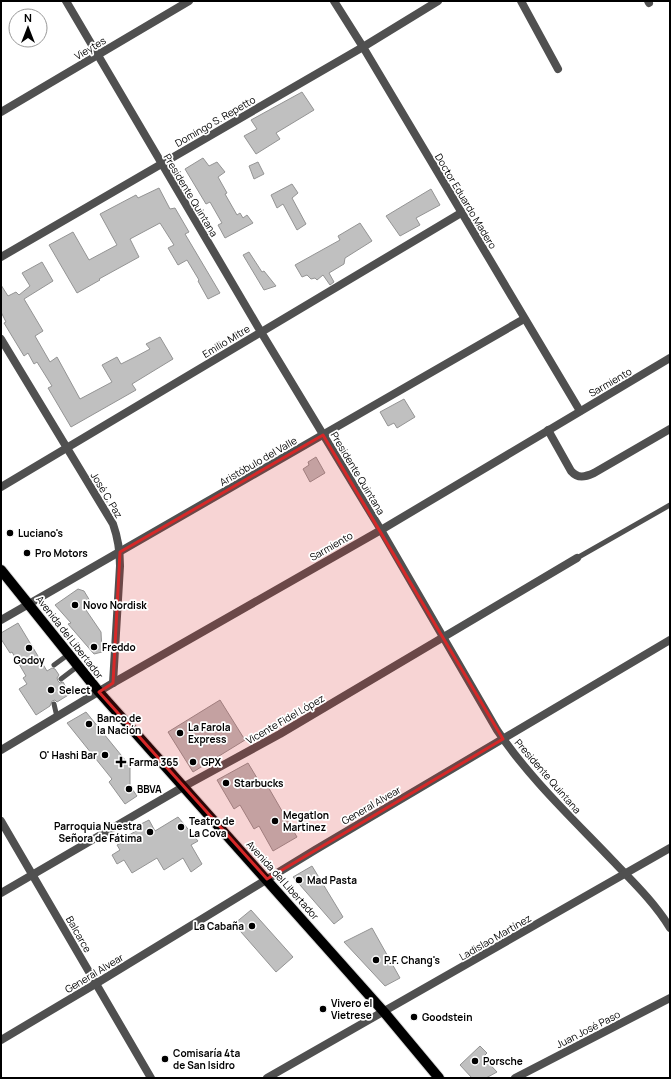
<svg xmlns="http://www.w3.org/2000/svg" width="671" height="1079" viewBox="0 0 671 1079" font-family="Manrope,sans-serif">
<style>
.building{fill:#c0c0c0;stroke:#949494}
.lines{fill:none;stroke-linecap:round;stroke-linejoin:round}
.primary-casing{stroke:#dbdbdb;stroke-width:12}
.service{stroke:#505050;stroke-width:5}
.minor{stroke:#505050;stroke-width:8}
.tertiary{stroke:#505050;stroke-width:8}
.primary{stroke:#000;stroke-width:10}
.marked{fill:#d62828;fill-opacity:0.2;stroke:#d62828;stroke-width:3;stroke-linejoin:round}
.poi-dot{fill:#000;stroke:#fff;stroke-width:1.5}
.labels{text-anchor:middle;stroke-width:3.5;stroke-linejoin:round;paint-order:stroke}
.street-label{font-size:10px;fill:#000;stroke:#fff}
.poi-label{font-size:10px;font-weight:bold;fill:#000;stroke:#fff;text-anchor:start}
</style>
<rect width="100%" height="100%" fill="#fff"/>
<g class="building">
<path d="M302 92 314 110 276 133 280 139 256 154 244 136 257 129 251 120Z"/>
<path d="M203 158 209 166 217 162 225 172 218 177 227 193 225 194 237 215 240 213 243 218 247 215 253 223 225 238 218 225 222 223 210 202 206 204 185 169Z"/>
<path d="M258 162 264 174 254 179 249 166Z"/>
<path d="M292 184 298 193 292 198 306 224 297 230 283 204 277 208 271 195Z"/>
<path d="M159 188 170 209 175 208 189 232 185 234 220 293 208 299 198 281 199 280 187 260 178 265 168 248 174 245 160 223 130 239 139 257 99 279 100 280 77 293 49 245 73 232 89 260 117 245 100 214 136 195 138 198Z"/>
<path d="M431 189 440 205 416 218 420 225 400 236 386 216Z"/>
<path d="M360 223 372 241 345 258 344 264 329 273 334 282 330 285 323 275 317 280 315 278 311 279 307 275 302 277 295 265 340 240 338 236Z"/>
<path d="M249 252 262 272 264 271 276 286 264 290 243 255Z"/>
<path d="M42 262 53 281 24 299 43 331 35 336 50 362 57 357 80 399 112 382 102 365 117 357 121 364 135 357 150 349 146 344 160 337 173 359 132 384 136 390 71 427 48 388 52 386 37 362 34 364 28 353 24 356 4 323 6 322 1 312V285L8 296 16 292 19 295 30 286 22 273Z"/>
<path d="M404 399 415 417 397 428 394 423 388 426 380 412Z"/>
<path d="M316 457 325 473 310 482 303 469 309 465 308 462Z"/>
<path d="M78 589 84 591 93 606 86 610 101 632 102 652 94 654 68 624 71 623 55 605Z"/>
<path d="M18 623 47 671 52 668 55 669 59 675 57 678 58 681 60 683 63 682 70 694 57 702 55 700 52 701 50 706 36 715 19 689 27 684 23 678 26 676 12 652 10 653 1 639V633Z"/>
<path d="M220 700 245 740 193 772 168 732Z"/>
<path d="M86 712 130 766V786L137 796 125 804 109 782 112 779 67 723Z"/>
<path d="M248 763 263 788 267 785 297 837 273 851 259 826 254 829 240 805 234 809 217 780Z"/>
<path d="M178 817 198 841 191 845 202 864 191 872 183 858 164 870 157 858 132 873 124 860 117 864 112 855 120 850 117 845 121 843 119 841 141 828 139 825 149 820 155 831Z"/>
<path d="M312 866 343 917 334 924 293 877Z"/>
<path d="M251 910 293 957 276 972 234 924Z"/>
<path d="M372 928 400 978 385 986 344 942Z"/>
<path d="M480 1046 487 1053 483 1057 497 1072 486 1078H472L460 1065Z"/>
</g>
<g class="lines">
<defs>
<path id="primary" d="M1 570 99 692 384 1012 439 1078"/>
</defs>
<use href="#primary" class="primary-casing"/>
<g class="service">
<path d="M577 558 670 505"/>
<path d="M54 665 69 654"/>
<path d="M61 679 78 666"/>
<path d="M54 704 57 717"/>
</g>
<g class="minor">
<path d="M66 1 261 332 381 530 497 730C530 779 573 819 613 861 633 882 655 903 670 928"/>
<path d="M334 1 363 47 580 411"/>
<path d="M521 1 558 69"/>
<path d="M648 1 649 3"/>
<path d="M1 112 189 1"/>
<path d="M1 257 363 47 438 1"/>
<path d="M1 339 113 524C118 538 120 551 120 566L113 683"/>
<path d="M548 430 571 471C578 479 585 477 594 473L670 429"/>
<path d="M1 487 461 213"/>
<path d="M1 620 524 319"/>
<path d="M1 750 113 683 381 530 670 358"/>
<path d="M1 821 151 1078"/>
<path d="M1 893 183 787 280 734 577 558"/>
<path d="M267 1078 670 848"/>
<path d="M515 1078 670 998"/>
</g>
<path class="tertiary" d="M1 1040 97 983 315 850 670 640"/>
<use href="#primary" class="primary"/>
</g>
<path class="marked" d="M323 435 503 739 267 879 99 692 113 683 120 552Z"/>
<g class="poi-dot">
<circle cx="10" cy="533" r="4"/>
<circle cx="27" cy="553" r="4"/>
<circle cx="75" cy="605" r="4"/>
<circle cx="94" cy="647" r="4"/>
<circle cx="29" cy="648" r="4"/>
<circle cx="51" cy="690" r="4"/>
<circle cx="89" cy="724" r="4"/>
<circle cx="180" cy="733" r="4"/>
<circle cx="105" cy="755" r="4"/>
<path d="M119 756h4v4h4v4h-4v4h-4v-4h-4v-4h4z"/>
<circle cx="193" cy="762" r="4"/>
<circle cx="226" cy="783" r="4"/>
<circle cx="129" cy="789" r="4"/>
<circle cx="275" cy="821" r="4"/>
<circle cx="181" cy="827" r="4"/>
<circle cx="150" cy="832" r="4"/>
<circle cx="299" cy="880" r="4"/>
<circle cx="252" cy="926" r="4"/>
<circle cx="376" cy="960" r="4"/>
<circle cx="323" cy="1009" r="4"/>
<circle cx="414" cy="1017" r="4"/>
<circle cx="165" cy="1059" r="4"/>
<circle cx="475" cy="1061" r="4"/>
</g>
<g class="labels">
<g class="street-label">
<text transform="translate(90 48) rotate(-31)" y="4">Vieytes</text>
<text transform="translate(215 121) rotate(-30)" y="4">Domingo S. Repetto</text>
<text transform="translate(191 195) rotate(59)" y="4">Presidente Quintana</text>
<text transform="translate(466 201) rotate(59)" y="4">Doctor Eduardo Madero</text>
<text transform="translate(226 341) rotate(-31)" y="4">Emilio Mitre</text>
<text transform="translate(610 382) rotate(-30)" y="4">Sarmiento</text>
<text transform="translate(258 461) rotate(-30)" y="4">Aristóbulo del Valle</text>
<text transform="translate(358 473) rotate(59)" y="4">Presidente Quintana</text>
<text transform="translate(107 495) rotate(59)" y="4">José C. Paz</text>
<text transform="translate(331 546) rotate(-30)" y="4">Sarmiento</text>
<text transform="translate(70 637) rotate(52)" y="4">Avenida del Libertador</text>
<text transform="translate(285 719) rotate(-30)" y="4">Vicente Fidel López</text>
<text transform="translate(548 776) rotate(49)" y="4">Presidente Quintana</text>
<text transform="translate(371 805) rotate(-30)" y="4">General Alvear</text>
<text transform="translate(283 880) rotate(48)" y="4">Avenida del Libertador</text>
<text transform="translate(79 934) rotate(60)" y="4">Balcarce</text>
<text transform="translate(495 937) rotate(-30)" y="4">Ladislao Martínez</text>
<text transform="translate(94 973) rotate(-31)" y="4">General Alvear</text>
<text transform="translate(588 1029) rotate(-27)" y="4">Juan José Paso</text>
</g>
<g class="poi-label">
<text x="18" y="537">Luciano's</text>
<text x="35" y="557">Pro Motors</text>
<text x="83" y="609">Novo Nordisk</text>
<text x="102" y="651">Freddo</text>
<text x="29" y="664" text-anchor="middle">Godoy</text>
<text x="59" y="694">Select</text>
<text x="97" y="722">Banco de<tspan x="97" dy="12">la Nación</tspan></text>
<text x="188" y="731">La Farola<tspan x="188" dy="12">Express</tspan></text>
<text x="97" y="759" text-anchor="end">O' Hashi Bar</text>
<text x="129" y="766">Farma 365</text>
<text x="201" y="766">GPX</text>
<text x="234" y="787">Starbucks</text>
<text x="137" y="793">BBVA</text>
<text x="283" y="819">Megatlon<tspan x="283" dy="12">Martinez</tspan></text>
<text x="189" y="825">Teatro de<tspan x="189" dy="12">La Cova</tspan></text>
<text x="142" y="830" text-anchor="end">Parroquia Nuestra<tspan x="142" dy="12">Señora de Fátima</tspan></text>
<text x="307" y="884">Mad Pasta</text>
<text x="244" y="930" text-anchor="end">La Cabaña</text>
<text x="384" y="964">P.F. Chang's</text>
<text x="331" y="1007">Vivero el<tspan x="331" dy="12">Vietrese</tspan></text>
<text x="422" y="1021">Goodstein</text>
<text x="173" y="1057">Comisaría 4ta<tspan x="173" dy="12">de San Isidro</tspan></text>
<text x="483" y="1065">Porsche</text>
</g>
</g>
<rect width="671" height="1079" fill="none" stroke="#000000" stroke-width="4"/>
<g transform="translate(28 28)"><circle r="19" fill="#ffffff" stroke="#999999"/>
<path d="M0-3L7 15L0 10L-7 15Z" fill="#000000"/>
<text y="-6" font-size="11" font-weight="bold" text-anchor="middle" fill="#000000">N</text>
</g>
</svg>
